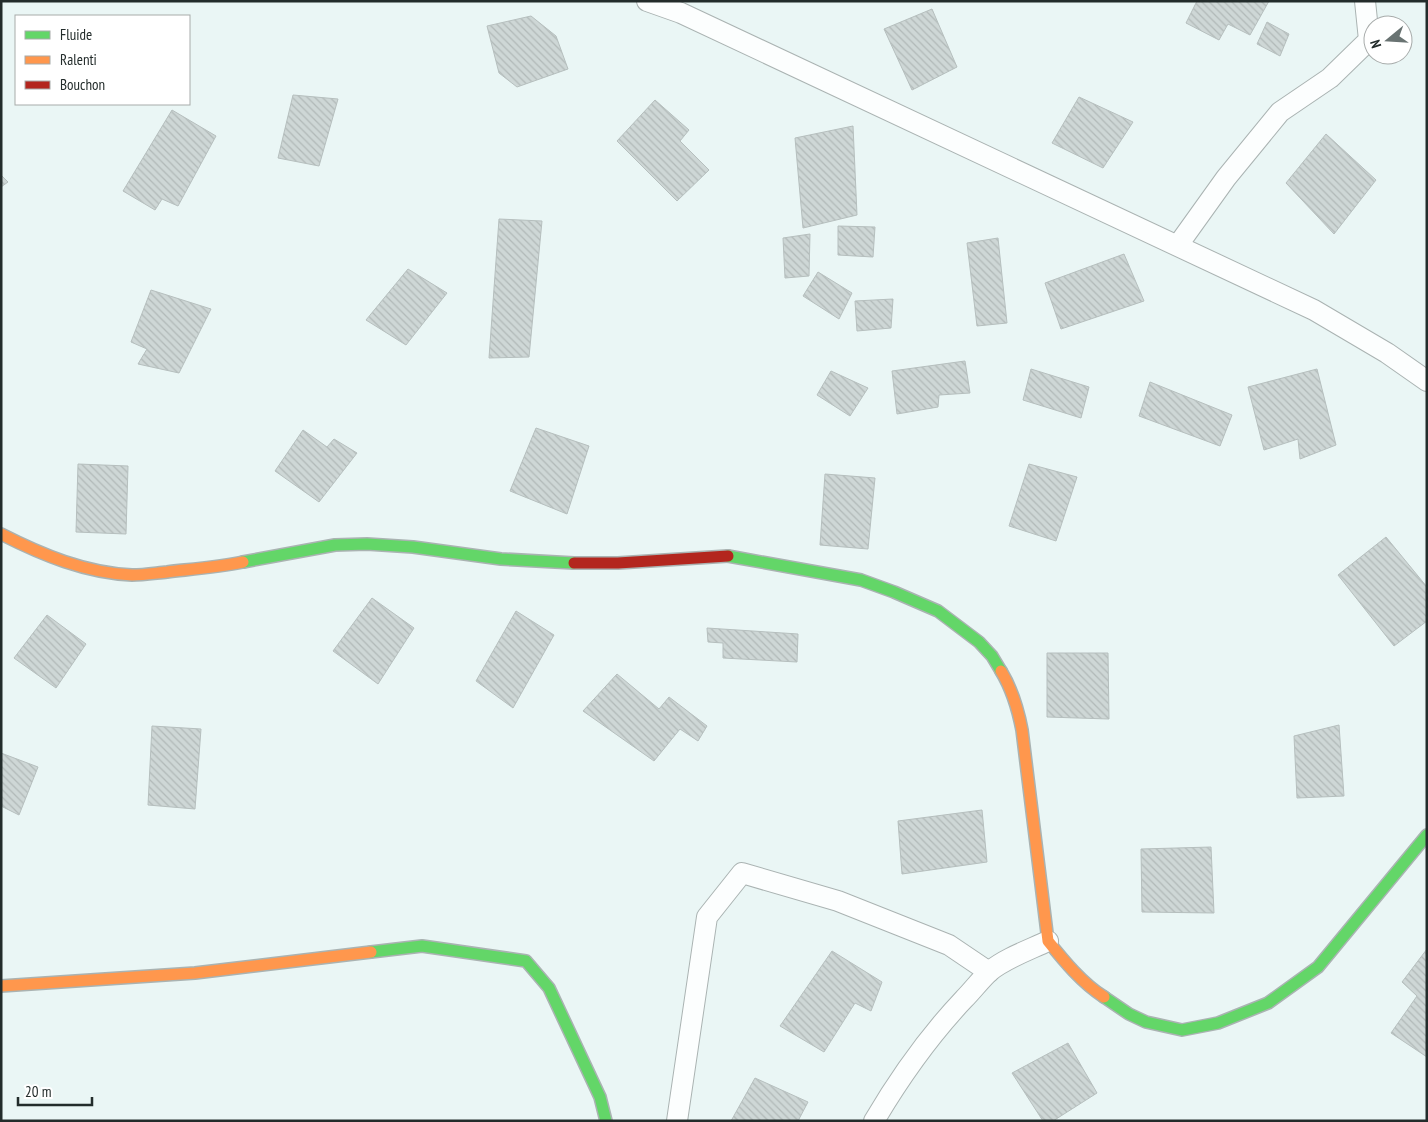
<svg xmlns="http://www.w3.org/2000/svg" width="1428" height="1122" viewBox="0 0 1428 1122" font-family="'PT Sans Narrow',sans-serif">
<style>
.building{fill:url(#building-back-hatch);stroke:#b6bfbe}
.lines{fill:none;stroke-linecap:round;stroke-linejoin:round}
.street-casing{stroke:#aab3b2;stroke-width:22}
.fast-casing{stroke:#aab3b2;stroke-width:14}
.slow-casing{stroke:#aab3b2;stroke-width:14}
.jam-casing{stroke:#aab3b2;stroke-width:14}
.street{stroke:#fcfefe;stroke-width:20}
.fast{stroke:#63d668;stroke-width:11}
.slow{stroke:#ff974d;stroke-width:11}
.jam{stroke:#b3261e;stroke-width:11}
</style>
<defs>
<pattern id="building-back-hatch" width="6" height="6" patternUnits="userSpaceOnUse" patternTransform="scale(1.25)"><rect width="6" height="6" fill="#ced7d6"/><path d="M-1 5l2 2M0 0l6 6M5-1l2 2" fill="none" stroke="#b1b9b8"/></pattern>
</defs>
<rect width="100%" height="100%" fill="#eaf6f5"/>
<g class="building">
<path d="M1197 1H1269L1250 35 1228 24 1219 40 1186 23Z"/>
<path d="M932 9 957 67 912 90 884 29Z"/>
<path d="M531 16 556 36 568 69 517 87 499 73 487 26Z"/>
<path d="M1267 22 1289 34 1280 56 1257 44Z"/>
<path d="M293 95 338 99 319 166 278 158Z"/>
<path d="M1079 97 1133 122 1103 168 1052 143Z"/>
<path d="M655 100 689 130 680 141 709 170 677 201 617 141Z"/>
<path d="M172 110 216 136 178 206 162 199 155 210 123 191Z"/>
<path d="M853 126 857 215 803 228 795 138Z"/>
<path d="M1326 134 1376 180 1334 234 1286 183Z"/>
<path d="M1 175 8 182 1 187Z"/>
<path d="M499 219 542 221 529 357 489 358Z"/>
<path d="M838 226 875 227 873 257 838 255Z"/>
<path d="M810 234 809 276 785 278 783 238Z"/>
<path d="M998 238 1007 323 977 326 967 243Z"/>
<path d="M1124 254 1144 301 1061 329 1045 283Z"/>
<path d="M408 269 447 293 406 345 366 320Z"/>
<path d="M818 272 852 293 839 319 803 296Z"/>
<path d="M151 290 211 309 179 373 138 364 147 349 131 342Z"/>
<path d="M893 299 891 328 857 331 855 301Z"/>
<path d="M965 361 970 393 939 395 938 407 897 414 892 371Z"/>
<path d="M1031 369 1089 387 1081 418 1023 400Z"/>
<path d="M1317 369 1336 445 1300 459 1298 439 1264 450 1248 387Z"/>
<path d="M831 371 868 388 850 416 817 395Z"/>
<path d="M1150 382 1232 415 1220 446 1139 416Z"/>
<path d="M536 428 589 446 567 514 510 491Z"/>
<path d="M303 430 327 447 334 439 357 453 319 502 275 471Z"/>
<path d="M78 464 128 466 126 534 76 532Z"/>
<path d="M1029 464 1077 477 1056 541 1009 526Z"/>
<path d="M825 474 875 478 868 549 820 545Z"/>
<path d="M1386 537 1427 587V621L1394 646 1338 575Z"/>
<path d="M372 598 414 628 378 684 333 651Z"/>
<path d="M516 611 554 635 513 708 476 681Z"/>
<path d="M47 615 86 644 56 688 14 658Z"/>
<path d="M707 628 798 634 797 662 723 658V643L708 642Z"/>
<path d="M1047 653H1108L1109 719 1047 717Z"/>
<path d="M617 674 659 709 669 697 707 726 698 741 680 729 654 761 583 711Z"/>
<path d="M1339 725 1344 796 1297 798 1294 736Z"/>
<path d="M152 726 201 729 195 809 148 805Z"/>
<path d="M1 753 38 767 19 815 1 806Z"/>
<path d="M982 810 987 862 902 874 898 821Z"/>
<path d="M1211 847 1214 913 1142 912 1141 849Z"/>
<path d="M1427 949V1057L1391 1033 1417 996 1402 982Z"/>
<path d="M832 951 882 982 871 1011 855 1003 824 1052 780 1026Z"/>
<path d="M1068 1043 1097 1093 1053 1121H1043L1012 1073Z"/>
<path d="M755 1078 808 1102 798 1121H731Z"/>
</g>
<g class="lines">
<defs>
<g id="street">
<path d="M647 1 681 13 1314 310 1387 353 1427 381"/>
<path d="M1178 245 1226 178 1280 112 1330 78 1369 40 1365 1"/>
<path d="M677 1121 707 917 742 873 838 901 949 945 989 972"/>
<path d="M874 1121C900 1077 929 1036 964 999 973 990 981 979 990 971 1006 958 1029 950 1048 941"/>
</g>
<g id="fast">
<path d="M728 556 861 580 894 592 938 611 979 642 992 656 1001 671"/>
<path d="M243 562 335 545 367 544 413 547 501 559 574 563"/>
<path d="M371 952 422 946 526 961 549 988 600 1097 606 1121"/>
<path d="M1104 997 1129 1014 1146 1022 1182 1030 1218 1023 1268 1003 1318 967 1427 835"/>
</g>
<g id="slow">
<path d="M1 534C42 555 86 573 132 575 144 575 156 573 167 572 193 569 218 567 243 562"/>
<path d="M1001 671C1012 689 1018 709 1022 730L1048 941C1064 961 1082 983 1104 997"/>
<path d="M1 986 195 973 371 952"/>
</g>
<path id="jam" d="M574 563H618L728 556"/>
</defs>
<use href="#street" class="street-casing"/>
<use href="#fast" class="fast-casing"/>
<use href="#slow" class="slow-casing"/>
<use href="#jam" class="jam-casing"/>
<use href="#street" class="street"/>
<use href="#fast" class="fast"/>
<use href="#slow" class="slow"/>
<use href="#jam" class="jam"/>
</g>
<rect width="1428" height="1122" fill="none" stroke="#232c2b" stroke-width="5"/>
<rect x="15" y="15" width="175" height="90" fill="#ffffff" stroke="#a7abaa"/>
<rect x="25" y="31" width="25" height="8" fill="#63d668" stroke="#a7abaa"/>
<text x="60" y="40" font-size="15" fill="#232c2b">Fluide</text>
<rect x="25" y="56" width="25" height="8" fill="#ff974d" stroke="#a7abaa"/>
<text x="60" y="65" font-size="15" fill="#232c2b">Ralenti</text>
<rect x="25" y="81" width="25" height="8" fill="#b3261e" stroke="#a7abaa"/>
<text x="60" y="90" font-size="15" fill="#232c2b">Bouchon</text>
<g transform="translate(1388 40) rotate(252)"><circle r="24" fill="#ffffff" stroke="#a7abaa"/>
<path d="M0-4L9 19L0 12L-9 19Z" fill="#697372"/>
<text y="-8" font-size="14" font-weight="bold" text-anchor="middle" fill="#232c2b">N</text>
</g>
<path d="M18 1097v8h74v-8" fill="none" stroke="#232c2b" stroke-width="2.5"/>
<text x="25" y="1097" font-size="15" fill="#232c2b" stroke="#ffffff" stroke-width="4" paint-order="stroke">20 m</text>
</svg>
